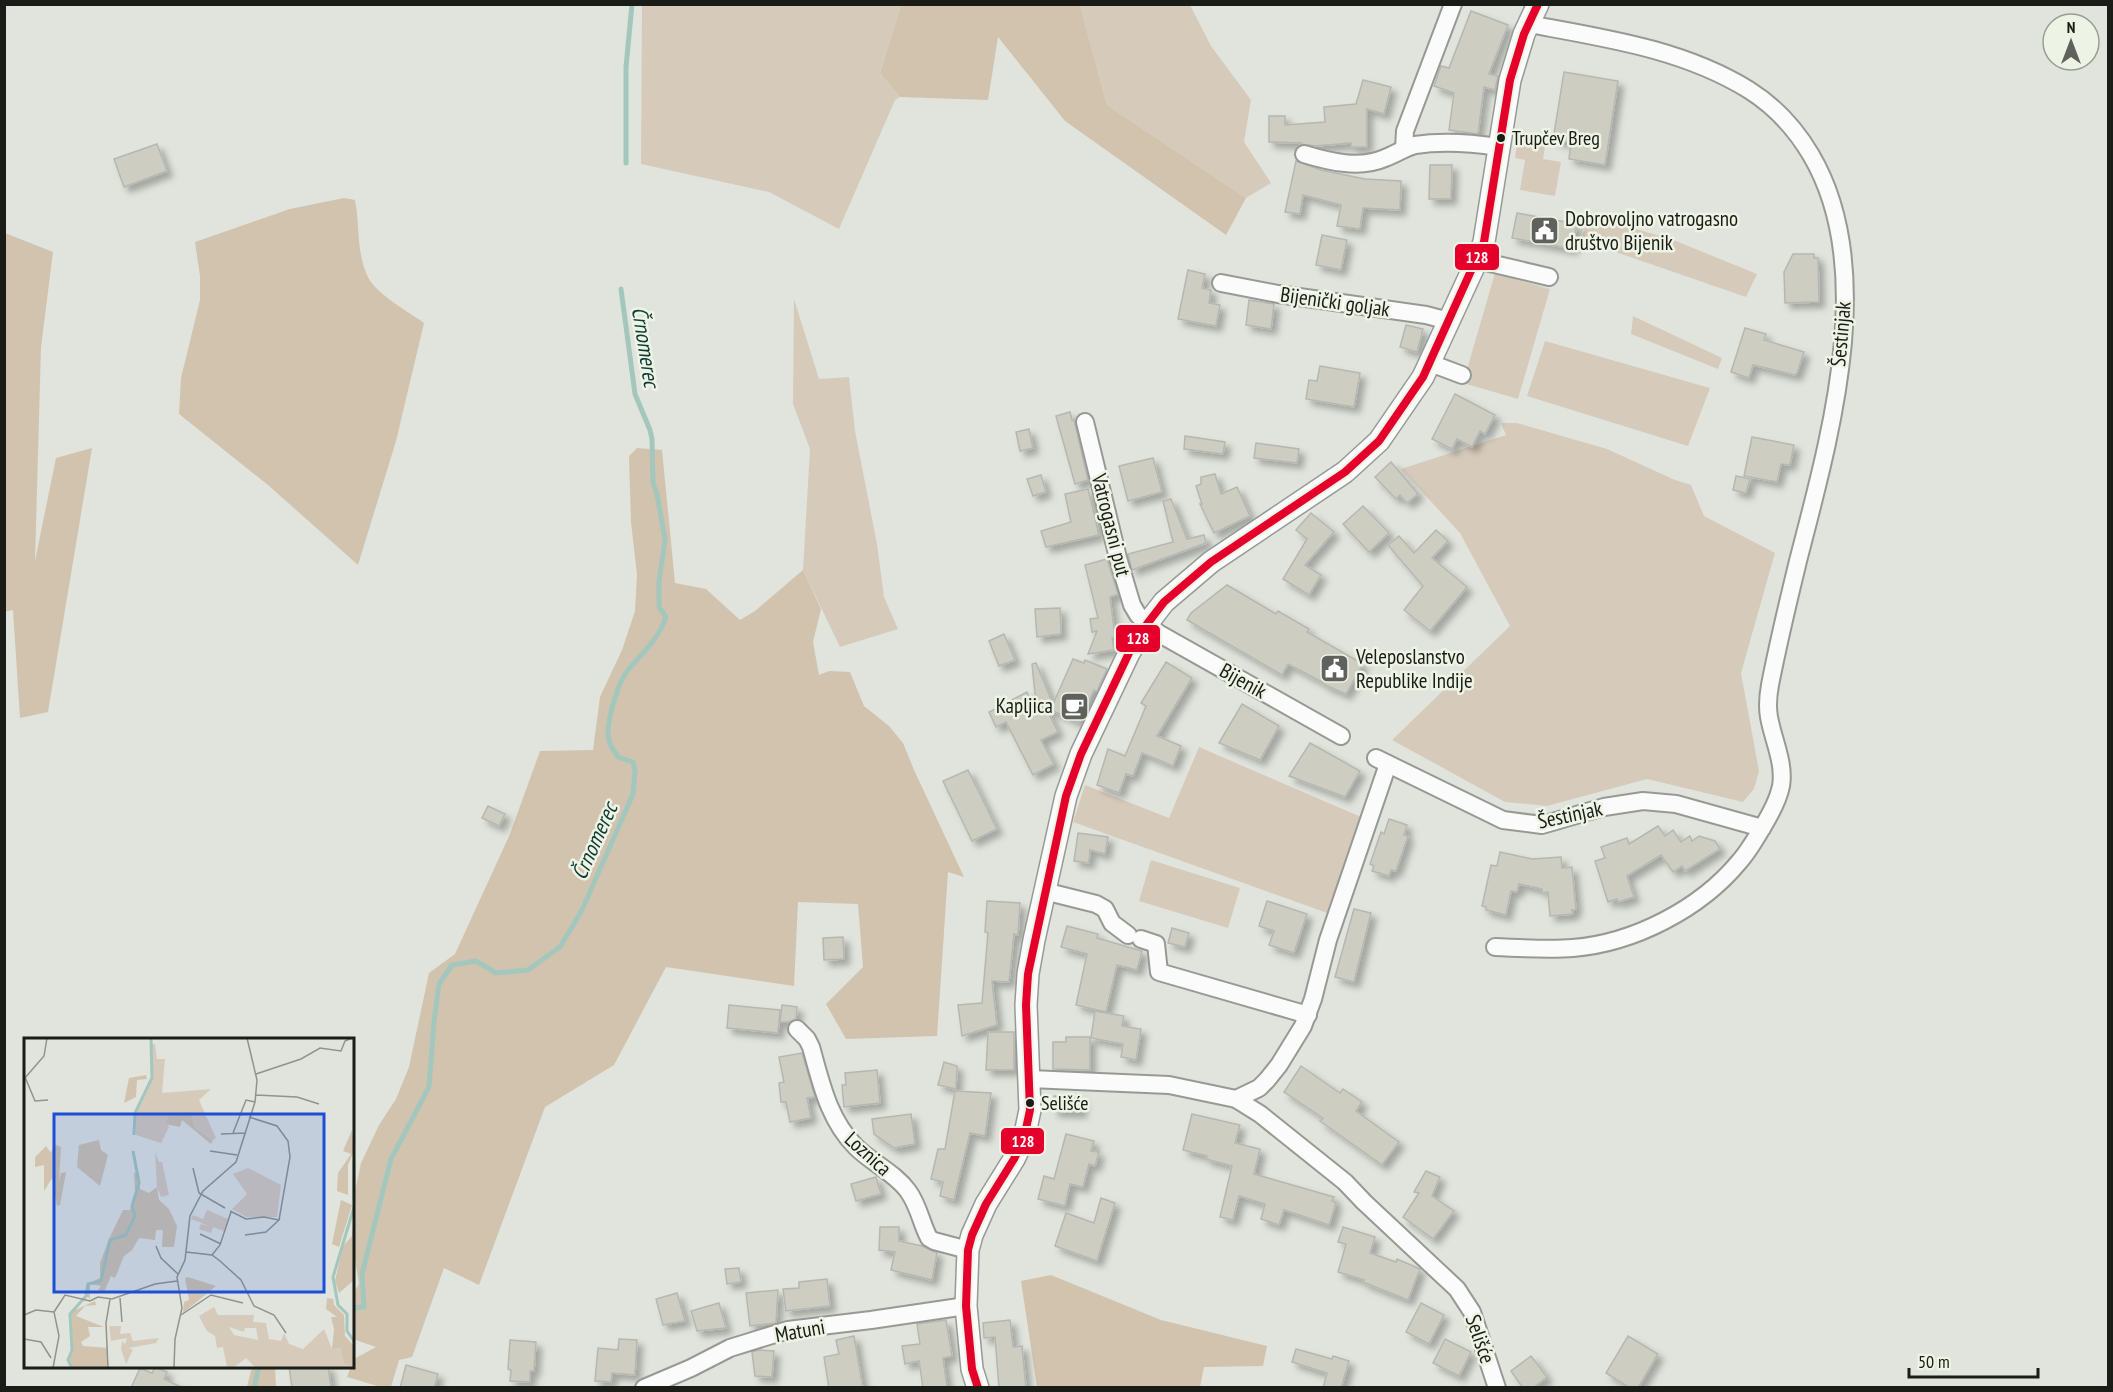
<svg xmlns="http://www.w3.org/2000/svg" width="2113" height="1392" viewBox="0 0 2113 1392" font-family="'PT Sans Narrow',sans-serif">
<style>
.green{fill:#d6cbbb}
.forest{fill:#d1c3ae}
.lines{fill:none;stroke-linecap:round;stroke-linejoin:round}
.stream{stroke:#a4c7bd;stroke-width:5}
.building{fill:#cdcdc2;stroke:#b6b7b2;stroke-width:1.5;filter:url(#shadow)}
.minor-casing{stroke:#979a94;stroke-width:20}
.major-casing{stroke:#979a94;stroke-width:24}
.minor{stroke:#fafbfa;stroke-width:16}
.major{stroke:#fafbfa;stroke-width:21}
.bus-1-casing{stroke:#eef4e5;stroke-width:12}
.bus-1{stroke:#e4002b;stroke-width:8}
.bus-dot{fill:#1a1c17;stroke:#eef4e5;stroke-width:2}
.labels{text-anchor:middle;stroke-width:5;stroke-linejoin:round;paint-order:stroke}
.bus-label{font-size:20px;fill:#1a1c17;stroke:#eef4e5;text-anchor:start}
.poi-label{font-size:21px;fill:#1a1c17;stroke:#eef4e5;text-anchor:start}
.street-label{font-size:21px;fill:#1a1c17;stroke:#eef4e5}
.water-label{font-size:22px;font-style:italic;fill:#0f3b34;stroke:#eef4e5}
.inset-river{fill:none;stroke:#a4c7bd;stroke-width:3}
.inset-road{fill:none;stroke:#91948d;stroke-width:1.5}
.view{fill:#1d4ed8;fill-opacity:0.15;stroke:#1d4ed8;stroke-width:3}
.inset-edge{fill:none;stroke:#1a1c17;stroke-width:3}
.line-badge{stroke:#eef4e5;stroke-width:2}
.badge-label{font-size:16px;text-anchor:middle;font-weight:bold;fill:#fff}
</style>
<defs>
<filter id="shadow"><feDropShadow dx="5.5" dy="5.5" stdDeviation="3" flood-color="#0004"/></filter>
</defs>
<rect width="100%" height="100%" fill="#e0e4dc"/>
<g class="green">
<path d="M642 5H901L880 73 900 97 895 100 839 229 769 192 641 164Z"/>
<path d="M1080 5H1190L1211 46 1251 100 1244 142 1271 183 1246 198 1107 105Z"/>
<path d="M1518 136 1546 140 1543 159 1561 162 1555 196 1520 190 1525 160 1515 158Z"/>
<path d="M1589 216 1671 239 1757 274 1746 297 1581 240Z"/>
<path d="M1495 273 1550 289 1518 399 1463 383Z"/>
<path d="M794 299 819 379 849 377 855 431 877 544 884 597 898 629 840 647 803 570 810 449 793 404Z"/>
<path d="M1633 316 1722 358 1718 369 1631 334Z"/>
<path d="M1545 341 1710 388 1688 446 1527 396Z"/>
<path d="M1501 423H1517L1607 449 1675 480 1691 485 1704 516 1775 553 1741 673 1759 771 1754 789 1743 802 1647 779 1547 806 1505 802 1392 740 1510 626 1460 533 1401 469 1506 435Z"/>
<path d="M1199 747 1361 817 1330 914 1073 822 1085 785 1169 818Z"/>
<path d="M1151 860 1240 888 1228 928 1139 901Z"/>
</g>
<g class="forest">
<path d="M901 5H1080L1107 105 1246 198 1226 235 1065 121 998 37 988 100 900 97 880 73Z"/>
<path d="M344 198 355 200C360 225 356 255 369 279 378 295 409 312 424 323L396 441 358 565 268 485 179 414 181 378 200 300V276L195 242 290 209Z"/>
<path d="M5 233 53 252 41 347 35 561 56 458 92 448 48 712 20 718 13 610 4 612Z"/>
<path d="M637 448 662 450 675 583 706 589 740 620 755 611 803 570 821 609 813 642 819 675 829 671 850 672 864 706 889 726 903 743 914 770 964 877 948 872 937 1036 846 1039 826 1004 863 967 858 904 798 902 794 986 666 967 614 1065 545 1107 479 1285 444 1268 412 1357 399 1360 391 1387H381L347 1377 354 1359 376 1347 353 1339V1293L359 1284 353 1247 352 1205 361 1163 379 1125 396 1099 409 1067 429 973 455 954 510 834 540 751 593 750 600 697 622 650 635 611 637 575 631 522 629 456Z"/>
<path d="M1051 1275 1161 1320 1267 1346 1263 1366 1204 1367 1200 1387H1037L1021 1281Z"/>
<path d="M252 1367H275L276 1387H247Z"/>
</g>
<g class="lines">
<g class="stream">
<path d="M626 163V67L632 4"/>
<path d="M352 1308 364 1307 362 1274 391 1159 429 1087 434 1022 439 984 452 965 476 961 496 973 528 970 560 947 582 910 633 794 635 771 633 762 618 757C615 752 610 746 609 740 605 724 618 682 628 670 643 652 658 640 666 617L659 607V582L665 540 657 494 653 483 652 439 650 430 635 394 621 289"/>
<path d="M254 1388 259 1366"/>
</g>
</g>
<g class="building">
<path d="M1471 11 1508 25 1489 74 1498 76 1495 90 1484 87 1478 134 1449 130 1454 93 1434 86 1441 66 1449 68Z"/>
<path d="M1564 72 1618 81 1605 165 1569 159 1571 143 1553 140Z"/>
<path d="M1363 80 1391 87 1384 114 1367 109V147H1351V143L1315 146 1300 144 1301 143 1269 142V116H1285V125L1325 122 1324 107 1356 104Z"/>
<path d="M157 144 167 171 124 187 114 159Z"/>
<path d="M1296 161 1321 170 1365 179 1401 181 1400 210 1363 208 1360 229 1337 226 1341 205 1303 195 1300 214 1285 212Z"/>
<path d="M1430 165H1452L1451 199H1429Z"/>
<path d="M1517 213 1577 224 1572 249 1512 238Z"/>
<path d="M1322 235 1347 240 1341 270 1316 265Z"/>
<path d="M1793 254H1814V258H1818L1819 302 1785 303 1784 272Z"/>
<path d="M1188 270 1205 274 1202 288 1211 290 1209 303 1220 305 1216 326 1178 319Z"/>
<path d="M1249 300 1274 304 1271 329 1246 325Z"/>
<path d="M1406 325 1423 329 1417 352 1400 347Z"/>
<path d="M1745 328 1766 334 1764 340 1804 352 1797 373 1795 375 1753 365 1749 378 1731 372Z"/>
<path d="M1320 366 1360 373 1354 407 1306 399 1309 380 1317 381Z"/>
<path d="M1455 394 1495 415 1485 434 1480 431 1472 447 1457 439 1452 449 1432 439Z"/>
<path d="M1070 412 1072 420H1074L1088 480 1075 484 1056 416Z"/>
<path d="M1029 429 1033 448 1020 451 1016 432Z"/>
<path d="M1185 436 1225 442 1223 454 1184 449Z"/>
<path d="M1752 437 1794 445 1790 465 1781 464 1777 482 1744 476Z"/>
<path d="M1256 443 1299 449 1297 463 1254 458Z"/>
<path d="M1153 458 1162 492 1128 501 1119 466Z"/>
<path d="M1391 462 1418 494 1407 503 1400 495 1396 499 1375 477Z"/>
<path d="M1215 474 1221 494 1237 487 1250 516 1214 533 1200 504H1202L1196 486 1201 484V477Z"/>
<path d="M1041 475 1046 492 1033 496 1027 479Z"/>
<path d="M1736 476 1750 479 1746 493 1733 490Z"/>
<path d="M1088 489 1099 535 1046 547 1041 531 1071 522 1065 494Z"/>
<path d="M1171 499 1187 539 1204 535 1206 543 1132 570 1128 554 1173 542 1163 501Z"/>
<path d="M1363 506 1389 533 1369 552 1343 524Z"/>
<path d="M1311 513 1334 532 1305 565 1321 575 1309 595 1283 579 1307 539 1296 530Z"/>
<path d="M1436 530 1448 541 1432 558 1467 587 1430 631 1404 610 1423 586 1388 545 1399 536 1414 553Z"/>
<path d="M1107 559 1118 594 1110 597 1115 637 1112 638 1114 650 1088 654 1097 631 1092 632 1090 619 1098 618 1085 565Z"/>
<path d="M1227 585 1276 614 1278 611 1309 629 1307 632 1363 664 1346 694 1325 685 1320 681 1288 664 1282 675 1187 620 1191 613Z"/>
<path d="M1060 608 1061 634 1037 637 1035 609Z"/>
<path d="M1004 634 1015 660 999 666 989 641Z"/>
<path d="M1073 659 1084 663 1085 660 1107 669 1097 691 1094 690 1079 722 1046 708 1058 732 1041 740 1054 764 1033 775 1006 722 996 727 989 712 1027 692 1035 710 1046 708 1036 703 1032 664 1036 663 1053 704Z"/>
<path d="M1166 662 1192 678 1157 736 1181 746 1173 766 1142 753 1133 776 1126 774 1119 793 1097 785 1108 749 1125 756 1146 706 1141 703Z"/>
<path d="M1242 704 1279 726 1260 760 1219 743Z"/>
<path d="M1310 743 1360 771 1345 797 1289 776Z"/>
<path d="M968 770 997 829 972 841 943 781Z"/>
<path d="M488 806 505 814 499 826 482 818Z"/>
<path d="M1389 819 1407 825 1404 835 1408 836 1396 871 1391 870 1389 876 1372 871 1374 866 1370 864 1381 832 1384 834Z"/>
<path d="M1658 826 1665 836 1673 830 1681 842 1690 836 1692 841 1699 836 1715 841 1720 849 1685 871 1682 866 1673 872 1661 855 1627 876 1634 897 1618 902 1617 899 1608 902 1595 861 1605 858 1601 847 1627 838 1629 844Z"/>
<path d="M1078 833 1108 837 1105 854 1090 850 1089 863 1074 861Z"/>
<path d="M1500 852 1532 859 1561 857 1562 868 1572 867 1576 910H1572L1573 914 1550 916 1548 892 1542 893V889L1519 884 1517 892 1511 891 1506 915 1486 910V907L1482 906 1491 865 1497 866Z"/>
<path d="M987 901 1020 903 1018 935 1014 934 1009 982 992 981 997 1025 962 1036 958 1005 982 1003 988 933 985 932Z"/>
<path d="M1267 901 1307 914 1294 953 1269 945 1274 931 1259 926Z"/>
<path d="M1354 909 1371 913 1354 982 1335 977Z"/>
<path d="M1067 926 1098 934 1097 938 1142 951 1137 970 1117 965 1106 1012 1076 1005 1087 954 1061 947Z"/>
<path d="M1172 928 1189 933 1185 947 1168 943Z"/>
<path d="M843 937 844 959 824 960 823 938Z"/>
<path d="M729 1005 780 1010 778 1033 727 1028Z"/>
<path d="M782 1005 797 1007 796 1019 789 1022H780Z"/>
<path d="M1095 1011 1124 1016 1122 1026 1141 1029 1136 1060 1121 1057 1123 1044 1091 1038Z"/>
<path d="M988 1032H1014V1070H986Z"/>
<path d="M1066 1037H1090V1070L1053 1069V1042H1066Z"/>
<path d="M802 1053 815 1097 807 1098 811 1118 790 1122 786 1102H781L779 1083 784 1082 779 1057Z"/>
<path d="M944 1062 957 1066 956 1089 938 1085Z"/>
<path d="M1301 1066 1340 1093 1343 1089 1362 1102 1356 1111 1399 1142 1382 1165 1320 1121 1323 1118 1284 1092Z"/>
<path d="M877 1070 880 1103 844 1107 842 1085H846L845 1073Z"/>
<path d="M955 1091 991 1093 985 1136 970 1133 954 1200 940 1196 943 1182 931 1179 938 1149H945Z"/>
<path d="M1054 1096 1081 1097V1112L1053 1111Z"/>
<path d="M911 1114 915 1144 894 1148 874 1134 872 1119Z"/>
<path d="M1192 1114 1240 1125 1235 1143 1260 1149 1254 1174 1334 1197 1332 1201 1336 1203 1329 1225 1284 1210 1279 1225 1261 1219 1265 1204 1239 1196 1233 1220 1220 1217 1232 1166 1206 1159 1207 1156 1183 1150Z"/>
<path d="M1066 1134 1094 1141 1091 1151 1099 1152 1095 1166 1089 1164 1083 1187 1070 1184 1065 1206 1038 1199 1044 1176 1054 1179Z"/>
<path d="M1426 1171 1440 1177 1432 1196 1454 1211 1433 1239 1403 1217 1419 1193 1414 1192Z"/>
<path d="M876 1177 881 1194 856 1201 851 1184Z"/>
<path d="M1101 1198 1115 1203 1097 1261 1055 1246 1066 1213 1094 1223Z"/>
<path d="M880 1227H899V1241L922 1246 937 1253 932 1280 891 1270 895 1252 879 1250Z"/>
<path d="M1343 1227 1375 1237 1370 1253 1396 1262 1397 1259 1420 1269 1408 1300 1363 1282 1364 1280 1338 1272 1346 1244 1338 1242Z"/>
<path d="M739 1268 741 1282 727 1284 725 1269Z"/>
<path d="M827 1279 830 1306 786 1311 783 1289 799 1288V1282Z"/>
<path d="M778 1290 776 1323 750 1326 746 1293Z"/>
<path d="M677 1293 685 1321 663 1325 656 1299Z"/>
<path d="M719 1303 726 1328 697 1331 691 1311Z"/>
<path d="M1421 1303 1444 1315 1429 1344 1406 1332Z"/>
<path d="M946 1320 952 1356 943 1358 947 1387 923 1388 919 1361 905 1364 902 1346 920 1344 917 1324Z"/>
<path d="M1010 1320 1013 1347 1022 1346 1026 1388H999L995 1337 984 1338 983 1323Z"/>
<path d="M854 1336 863 1388H829L824 1357 839 1354 836 1340Z"/>
<path d="M1628 1336 1658 1354 1638 1388H1630L1606 1373Z"/>
<path d="M619 1339 637 1340 635 1375 612 1373 611 1382 595 1381 598 1348 618 1350Z"/>
<path d="M1445 1339 1471 1352 1459 1376 1433 1363Z"/>
<path d="M510 1340 536 1342 534 1371H530V1382L510 1381 511 1370 508 1369Z"/>
<path d="M1296 1349 1332 1359 1333 1356 1349 1361 1341 1388H1323L1327 1373 1292 1362Z"/>
<path d="M758 1350 774 1351 772 1377 755 1376 752 1352Z"/>
<path d="M1531 1356 1547 1377 1533 1388H1523L1511 1371Z"/>
<path d="M406 1365 438 1374 434 1388H400Z"/>
<path d="M289 1366H328L331 1388H292Z"/>
<path d="M155 1367 167 1372 164 1379 183 1388H131L140 1368 152 1373Z"/>
</g>
<g class="lines">
<defs>
<g id="minor">
<path d="M1529 24C1604 38 1683 49 1749 90 1776 107 1795 128 1811 155 1879 270 1829 440 1798 561 1788 602 1778 644 1770 685 1768 696 1767 706 1769 717 1773 740 1785 763 1781 786 1778 801 1770 815 1762 828"/>
<path d="M1404 148 1405 131 1453 4"/>
<path d="M1304 154C1330 162 1360 169 1385 158 1396 154 1404 148 1415 145 1441 141 1472 143 1498 147"/>
<path d="M1477 260 1549 277"/>
<path d="M1221 283 1278 294 1426 315 1449 321"/>
<path d="M1430 363 1462 375"/>
<path d="M1085 422 1118 558 1132 605 1138 615 1158 633 1341 736"/>
<path d="M1376 758 1503 820 1542 825 1604 807 1643 801 1676 804 1762 828C1755 840 1748 852 1739 862 1700 909 1634 943 1573 948 1547 950 1521 948 1495 947"/>
<path d="M1044 891 1096 904 1105 909 1112 923 1128 935"/>
<path d="M1141 939 1156 944 1159 972 1308 1015"/>
<path d="M797 1029 807 1039 811 1047C821 1082 828 1119 856 1147 872 1163 895 1173 908 1191 919 1206 921 1223 929 1238L934 1241 968 1250"/>
<path d="M1030 1079 1169 1085 1236 1099 1260 1114 1345 1182 1364 1202 1457 1289 1472 1312 1497 1388"/>
<path d="M1236 1099 1259 1088 1267 1080 1279 1065 1303 1026 1313 999 1328 940 1388 764"/>
<path d="M644 1388 691 1368 730 1348 788 1330 871 1320 966 1306"/>
</g>
<path id="major" d="M978 1388 972 1369 966 1306 968 1250 972 1235 986 1204 1014 1159 1024 1138 1030 1110 1026 1005 1028 974 1034 940 1066 796 1081 754 1129 653 1147 624 1164 602 1211 562 1345 472 1379 441 1423 377 1477 260 1484 242 1510 80 1524 34 1538 4"/>
</defs>
<use href="#minor" class="minor-casing"/>
<use href="#major" class="major-casing"/>
<use href="#minor" class="minor"/>
<use href="#major" class="major"/>
<defs>
<path id="bus-1" d="M978 1388 972 1369 966 1306 968 1250 972 1235 986 1204 1014 1159 1024 1138 1030 1110 1026 1005 1028 974 1066 796 1081 754 1129 653 1147 624 1164 602 1211 562 1345 472 1379 441 1423 377 1484 242 1510 80 1524 34 1538 4"/>
</defs>
<use href="#bus-1" class="bus-1-casing"/>
<use href="#bus-1" class="bus-1"/>
</g>
<defs>
<symbol id="civic-square" viewBox="-11 -11 22 22"><rect x="-9" y="-9" width="18" height="18" rx="4" fill="#5f625c" stroke="#eef4e5"/><path d="M-.6-6.5H3V-4.5H.6V-3L4-1V1h2V6H-6V1h2V-1L-.6-3ZM-1.2 2.5V6h2.4V2.5Z" fill="#fff"/></symbol>
<symbol id="cafe-square" viewBox="-11 -11 22 22"><rect x="-9" y="-9" width="18" height="18" rx="4" fill="#5f625c" stroke="#eef4e5"/><path d="M-5.5-4.5H6V0H3Q3 3.5 0 3.5H-2.5Q-5.5 3.5-5.5 0ZM3-3.2v2h1.7v-2ZM-6 4.5H4V6H-6Z" fill="#fff"/></symbol>
</defs>
<g fill-rule="evenodd">
<use href="#civic-square" x="1528" y="214" width="33" height="33"/>
<use href="#civic-square" x="1318" y="652" width="33" height="33"/>
<use href="#cafe-square" x="1058" y="690" width="33" height="33"/>
</g>
<g class="bus-dot">
<circle cx="1501" cy="138" r="5"/>
<circle cx="1030" cy="1103" r="5"/>
</g>
<g class="labels">
<g class="bus-label">
<text x="1512" y="145">Trupčev Breg</text>
<text x="1041" y="1110">Selišće</text>
</g>
<g class="poi-label">
<text x="1565" y="226">Dobrovoljno vatrogasno<tspan x="1565" dy="24">društvo Bijenik</tspan></text>
<text x="1356" y="664">Veleposlanstvo<tspan x="1356" dy="24">Republike Indije</tspan></text>
<text x="1053" y="713" text-anchor="end">Kapljica</text>
</g>
<g class="street-label">
<text transform="translate(1335 302) rotate(8)" y="7">Bijenički goljak</text>
<text transform="translate(1841 334) rotate(-85)" y="7">Šestinjak</text>
<text transform="translate(1111 525) rotate(76)" y="7">Vatrogasni put</text>
<text transform="translate(1243 681) rotate(29)" y="7">Bijenik</text>
<text transform="translate(1570 815) rotate(-12)" y="7">Šestinjak</text>
<text transform="translate(868 1154) rotate(42)" y="7">Loznica</text>
<text transform="translate(800 1331) rotate(-10)" y="7">Matuni</text>
<text transform="translate(1480 1339) rotate(71)" y="7">Selišće</text>
</g>
<g class="water-label">
<text transform="translate(646 347) rotate(81)" y="8">Črnomerec</text>
<text transform="translate(594 841) rotate(-66)" y="8">Črnomerec</text>
</g>
</g>
<g transform="translate(24 1038)">
<rect width="330" height="330" fill="#e0e4dc"/>
<path d="M128 6H131L133 21H141L138 55 187 51 175 62 192 100 189 102 171 90 167 73 143 86 145 89 137 105 112 97V76L129 40ZM131 114 135 124H138L145 157 137 159 133 149ZM224 130 257 147 253 179H222L208 171 223 156 209 136ZM183 172 204 181 200 193 189 189 187 195 175 191 177 186 185 188 167 181 169 177 179 181ZM190 269 194 277H230L229 284 242 285 245 301 257 303 260 295 265 306 279 311 300 291 308 311 317 310 327 330H232L222 320 209 330 203 329 199 309 193 310 191 298 183 293 175 278ZM205 289 220 294 221 290H232L234 302 210 297ZM85 288H97L96 296 106 295 109 303 135 300 132 305 105 310 109 312 102 326 97 311 98 303 101 306 103 300 87 303Z" fill="#d6cbbb" fill-rule="evenodd"/>
<path d="M122 37 123 41 113 42 112 59 100 65 105 40ZM167 73 171 90 189 102 187 106 158 82 156 89 142 86 145 77ZM328 92 330 113 324 127V157L313 153 314 135 327 116 319 113ZM75 102 77 112 84 117 76 148 53 129 55 107ZM30 106 37 109 35 143 37 135 42 134 36 167 33 168 28 140 20 153V127L11 129V119L22 108 27 115ZM115 134 116 151 125 155 133 149 135 162 145 171 153 188 150 209H138L139 192H132L131 202 115 200 108 212 100 218 91 240 87 238 80 254 74 252 77 248 66 246V261L61 257 63 246 76 240V225L85 201 99 172H106L111 154 110 135ZM317 162 328 167 315 209 308 206ZM330 174V242L315 255 311 243 319 208 328 198ZM164 239 192 248 159 275 160 264 165 262 161 240ZM303 260 309 261 310 267 320 277 321 298 330 308V330L320 325 317 310 308 311 310 291 307 279H313L302 271ZM71 263 72 267 61 268 52 278 80 289H64L66 298 57 304 59 308 84 310V330H49L45 321 49 312 47 274Z" fill="#d1c3ae"/>
<path class="inset-river" d="M110 97 111 75 128 40 127 0M330 123V161M330 169 309 239 314 267 323 276V293L330 303M48 330 44 322 48 312 46 276 62 258 64 246 77 243 86 202 102 197 111 178 108 168 115 145 109 113"/>
<path class="inset-road" d="M232 36 277 21 296 10 317 13 321 3 328 0M1 39 11 63 24 62M0 41 20 18 23 0M232 57 273 59 295 66M225 79 253 88 264 103 266 119 255 182M209 95 222 62 231 64M197 96 221 95M186 113 213 117M169 130 175 155 201 170M206 173 222 181 240 179 255 182 242 194 221 197M176 196 197 206M132 208 137 220 154 236M162 214 188 217 196 223 217 242 230 268 250 277 262 295M188 217 196 207 207 174M96 260 98 284M0 277 12 272 30 274M157 277 187 257 219 265M0 301 17 304 27 320M29 330 35 298 30 274 41 257 66 263 74 259 88 261 131 246 153 243M84 330 82 285 86 261M150 330 151 301 158 270 153 239 161 222 166 178 179 153 212 124 231 64 233 42 223 0"/>
<path class="view" d="M30 76H300V254H30Z"/>
<rect width="330" height="330" class="inset-edge"/>
</g>
<g class="line-badge">
<rect x="1454" y="243" width="46" height="28" rx="6" fill="#e4002b"/>
<rect x="1115" y="624" width="46" height="29" rx="6" fill="#e4002b"/>
<rect x="1000" y="1127" width="45" height="28" rx="6" fill="#e4002b"/>
</g>
<g class="badge-label">
<text x="1477" y="263">128</text>
<text x="1138" y="644">128</text>
<text x="1023" y="1147">128</text>
</g>
<rect width="2113" height="1392" fill="none" stroke="#1a1c17" stroke-width="12"/>
<g transform="translate(2071 42)"><circle r="28" fill="#eef4e5" stroke="#999e93" stroke-width="1.5"/>
<path d="M0-4.5L10 22L0 15L-10 22Z" fill="#5f625c"/>
<text y="-9" font-size="16" font-weight="bold" text-anchor="middle" fill="#1a1c17">N</text>
</g>
<path d="M1909 1368v9h129v-9" fill="none" stroke="#1a1c17" stroke-width="3"/>
<text x="1918" y="1368" font-size="18" fill="#1a1c17" stroke="#eef4e5" stroke-width="4.5" paint-order="stroke">50 m</text>
</svg>
